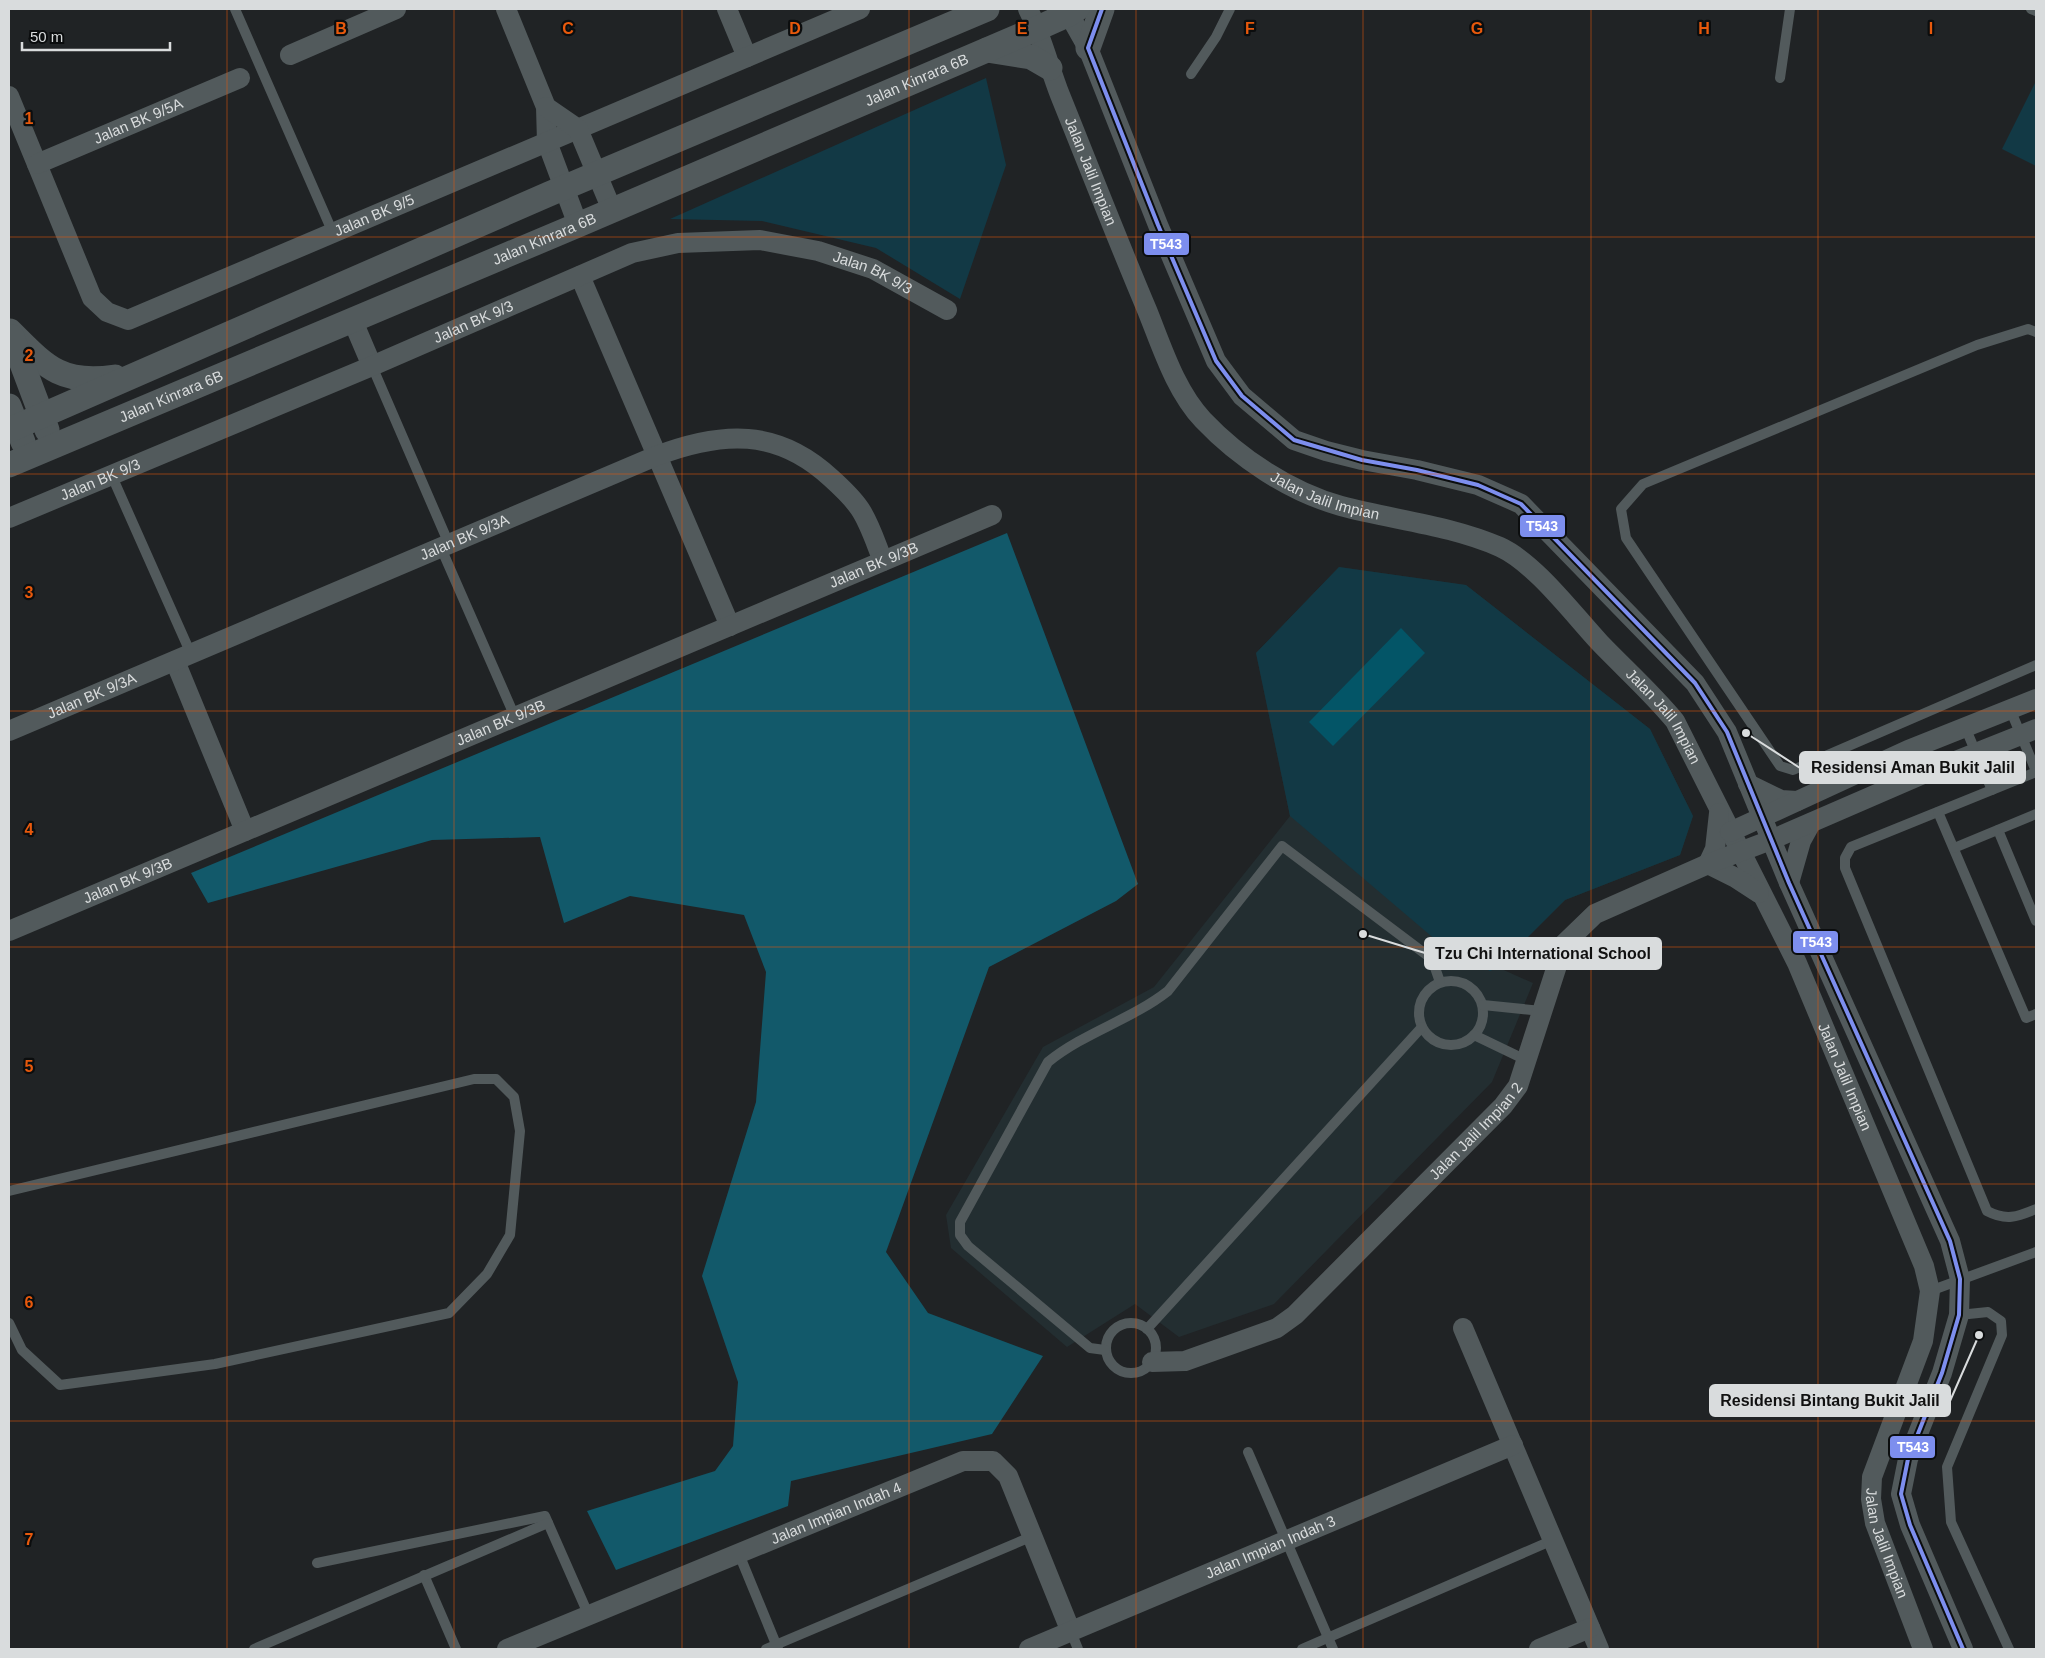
<svg xmlns="http://www.w3.org/2000/svg" width="2045" height="1658" viewBox="0 0 2045 1658" font-family="Arial,sans-serif">
<style>
.built{fill:#232e31}
.green{fill:#123945}
.forest{fill:#12596a}
.water{fill:#035567}
.lines{fill:none;stroke-linecap:round;stroke-linejoin:round}
.service{stroke:#525a5c;stroke-width:10}
.minor{stroke:#525a5c;stroke-width:20}
.tertiary{stroke:#525a5c;stroke-width:25}
.bus-1-casing{stroke:#0b0d0e;stroke-width:8}
.bus-1{stroke:#7d8eee;stroke-width:4}
.grid{fill:none;stroke:#e8590c;stroke-width:1;stroke-opacity:0.55}
.labels{text-anchor:middle;stroke-width:4.5;stroke-linejoin:round;paint-order:stroke}
.street-label{font-size:15px;fill:#d9dcdd;stroke:#0b0d0e}
.grid-label{font-size:16px;text-anchor:middle;font-weight:bold;fill:#e8590c;stroke:#0b0d0e;stroke-width:4.5;stroke-linejoin:round;paint-order:stroke}
.leader{fill:none;stroke:#d9dcdd;stroke-width:2}
.callout-dot{fill:#d9dcdd;stroke:#0b0d0e;stroke-width:2}
.callout{fill:#d9dcdd;stroke:#d9dcdd;stroke-width:2}
.callout-label{font-size:16px;text-anchor:middle;font-weight:bold;fill:#111}
.line-badge{stroke:#0b0d0e;stroke-width:2}
.badge-label{font-size:14px;text-anchor:middle;font-weight:bold;fill:#fff}
</style>
<rect width="100%" height="100%" fill="#202325"/>
<path class="built" d="M1339 567 1466 585 1650 729 1693 816 1680 855 1565 900 1497 967 1533 983 1492 1082 1274 1304 1179 1337 1135 1304 1067 1347 951 1248 946 1215 1043 1047 1154 987 1290 816 1256 653Z"/>
<g class="green">
<path d="M986 78 1006 165 960 299 876 248 762 221 670 219Z"/>
<path d="M2036 81V166L2002 149Z"/>
<path d="M1339 567 1466 585 1650 729 1693 816 1680 855 1565 900 1497 968 1490 971 1437 941 1290 816 1256 653Z"/>
</g>
<path class="forest" d="M1007 533 1138 884 1116 901 989 967 886 1252 928 1313 1043 1356 992 1434 791 1481 788 1506 616 1570 587 1511 715 1471 733 1446 738 1382 702 1276 756 1102 766 972 744 915 630 896 564 923 540 837 432 840 208 903 191 873Z"/>
<path class="water" d="M1401 628 1425 653 1333 746 1309 722Z"/>
<g class="lines">
<g class="service">
<path d="M235 9 333 233"/>
<path d="M2031 9 2036 11"/>
<path d="M1191 74 1216 37 1230 9"/>
<path d="M1780 78 1790 9"/>
<path d="M2036 332 2028 329 1977 345 1643 484 1621 509 1626 538 1780 766 1793 770 2036 665"/>
<path d="M372 366 449 544"/>
<path d="M111 474 191 654"/>
<path d="M441 548 515 717"/>
<path d="M2010 709 2036 771"/>
<path d="M1965 727 1992 790"/>
<path d="M2036 772 1851 847 1845 858V868L1987 1211C2006 1221 2017 1217 2036 1209"/>
<path d="M1938 812 2026 1018 2036 1014"/>
<path d="M1998 830 2036 921"/>
<path d="M1954 848 2036 814"/>
<circle cx="1451" cy="1013" r="32"/>
<path d="M1483 1005 1542 1011"/>
<path d="M1474 1035 1526 1060"/>
<path d="M9 1191 474 1079H496L514 1097 520 1131 510 1235 487 1274 449 1313 215 1364 60 1385 22 1350 9 1323"/>
<path d="M1930 1291 2036 1252"/>
<path d="M1959 1315 1988 1312 2001 1321 2002 1335 1947 1467 1951 1522 2009 1649"/>
<circle cx="1131" cy="1348" r="25"/>
<path d="M1147 1329 1422 1027"/>
<path d="M1105 1350 1090 1348 968 1246 960 1235V1222L1048 1062C1085 1032 1131 1020 1168 991L1282 846 1432 959 1440 982"/>
<path d="M1248 1452 1333 1649"/>
<path d="M739 1554 778 1649"/>
<path d="M317 1563 545 1516 589 1616"/>
<path d="M424 1575 456 1649"/>
<path d="M1071 1632 1078 1649"/>
<path d="M254 1649 548 1523"/>
<path d="M766 1649 1033 1536"/>
<path d="M1302 1649 1553 1540"/>
</g>
<g class="minor">
<path d="M506 9 546 107 547 142 578 225"/>
<path d="M727 9 747 57"/>
<path id="s1" d="M1028 9C1042 37 1049 67 1060 95 1089 167 1117 239 1147 310 1162 347 1175 390 1203 420 1239 458 1290 492 1341 506 1393 520 1450 525 1500 547 1535 563 1573 614 1600 643 1625 669 1652 693 1675 721L1797 963 1924 1266 1930 1291 1923 1341 1872 1477 1871 1499 1875 1523 1923 1649"/>
<path d="M1066 9 1088 48 1158 225 1216 361 1242 396 1294 440 1326 451 1362 460 1417 470 1478 485 1521 504 1695 683 1727 732 1789 883 1950 1241 1960 1279 1959 1315 1942 1373 1908 1459 1901 1494 1910 1525 1963 1649"/>
<path d="M290 55 396 9"/>
<path id="s2" d="M9 96 92 298 107 312 128 320 860 9"/>
<path d="M546 107 578 129 612 210"/>
<path id="s3" d="M37 164 240 78"/>
<path d="M580 276 730 626"/>
<path d="M352 319 372 366"/>
<path id="s4" d="M9 518 372 366 632 253 678 243 760 240 818 251 873 269 947 310"/>
<path d="M175 661 245 831"/>
<path id="s5" d="M9 731 656 456C722 431 777 428 831 478 841 487 852 497 860 509 870 524 876 544 883 561"/>
<path d="M1748 784 1781 800 1797 801"/>
<path d="M1719 813 1715 849 1708 864 1736 878 1759 893"/>
<path d="M1730 832 1908 750 2036 699"/>
<path d="M1789 883 1801 841 1811 823"/>
<path id="s6" d="M9 931 992 515"/>
<path d="M1463 1328 1599 1649"/>
<path id="s7" d="M1152 1362 1185 1361 1277 1328 1295 1315 1503 1106 1518 1086 1564 944 1595 914 1708 864 1771 840 1923 774 2036 729"/>
<path id="s8" d="M507 1649 963 1461H993L1008 1476 1071 1632"/>
<path id="s9" d="M1029 1649 1513 1445"/>
<path d="M1539 1649 1590 1628"/>
</g>
<g class="tertiary">
<path d="M1088 48 1102 9"/>
<path d="M987 50 1031 57 1050 68"/>
<path d="M10 331C46 367 61 385 115 377"/>
<path d="M12 337 47 430"/>
<path d="M9 406 23 442"/>
<path d="M9 430 549 194 987 9"/>
<path id="s10" d="M9 465 578 225 1038 28 1069 14 1077 9"/>
</g>
<defs>
<path id="bus-1" d="M1102 9 1088 48 1158 225 1216 361 1242 396 1294 440 1362 460 1417 470 1478 485 1521 504 1695 683 1727 732 1789 883 1950 1241 1960 1279 1959 1315 1942 1373 1908 1459 1901 1494 1910 1525 1963 1649"/>
</defs>
<use href="#bus-1" class="bus-1-casing"/>
<use href="#bus-1" class="bus-1"/>
</g>
<path class="grid" d="M227 9V1649M454 9V1649M682 9V1649M909 9V1649M1136 9V1649M1363 9V1649M1591 9V1649M1818 9V1649M9 237H2036M9 474H2036M9 711H2036M9 947H2036M9 1184H2036M9 1421H2036"/>
<g class="labels">
<g class="street-label">
<text dy="5" stroke="none"><textPath href="#s10" startOffset="986">Jalan Kinrara 6B</textPath></text>
<text dy="5" stroke="none"><textPath href="#s3" startOffset="110">Jalan BK 9/5A</textPath></text>
<text dy="5" stroke="none"><textPath href="#s1" startOffset="174">Jalan Jalil Impian</textPath></text>
<text dy="5" stroke="none"><textPath href="#s2" startOffset="529">Jalan BK 9/5</textPath></text>
<text dy="5" stroke="none"><textPath href="#s10" startOffset="581">Jalan Kinrara 6B</textPath></text>
<text dy="5" stroke="none"><textPath href="#s4" startOffset="924">Jalan BK 9/3</textPath></text>
<text dy="5" stroke="none"><textPath href="#s4" startOffset="504">Jalan BK 9/3</textPath></text>
<text dy="5" stroke="none"><textPath href="#s10" startOffset="176">Jalan Kinrara 6B</textPath></text>
<text dy="5" stroke="none"><textPath href="#s4" startOffset="99">Jalan BK 9/3</textPath></text>
<text dy="5" stroke="none"><textPath href="#s1" startOffset="594">Jalan Jalil Impian</textPath></text>
<text dy="5" stroke="none"><textPath href="#s5" startOffset="495">Jalan BK 9/3A</textPath></text>
<text dy="5" stroke="none"><textPath href="#s6" startOffset="939">Jalan BK 9/3B</textPath></text>
<text dy="5" stroke="none"><textPath href="#s5" startOffset="90">Jalan BK 9/3A</textPath></text>
<text dy="5" stroke="none"><textPath href="#s1" startOffset="1014">Jalan Jalil Impian</textPath></text>
<text dy="5" stroke="none"><textPath href="#s6" startOffset="534">Jalan BK 9/3B</textPath></text>
<text dy="5" stroke="none"><textPath href="#s6" startOffset="129">Jalan BK 9/3B</textPath></text>
<text dy="5" stroke="none"><textPath href="#s1" startOffset="1419">Jalan Jalil Impian</textPath></text>
<text dy="5" stroke="none"><textPath href="#s7" startOffset="411">Jalan Jalil Impian 2</textPath></text>
<text dy="5" stroke="none"><textPath href="#s8" startOffset="356">Jalan Impian Indah 4</textPath></text>
<text dy="5" stroke="none"><textPath href="#s1" startOffset="1914">Jalan Jalil Impian</textPath></text>
<text dy="5" stroke="none"><textPath href="#s9" startOffset="262">Jalan Impian Indah 3</textPath></text>
</g>
</g>
<g class="grid-label">
<text x="341" y="34">B</text>
<text x="568" y="34">C</text>
<text x="795" y="34">D</text>
<text x="1022" y="34">E</text>
<text x="1250" y="34">F</text>
<text x="1477" y="34">G</text>
<text x="1704" y="34">H</text>
<text x="1931" y="34">I</text>
<text x="29" y="124">1</text>
<text x="29" y="361">2</text>
<text x="29" y="598">3</text>
<text x="29" y="835">4</text>
<text x="29" y="1072">5</text>
<text x="29" y="1308">6</text>
<text x="29" y="1545">7</text>
</g>
<path class="leader" d="M1746 733L1800 768M1363 934L1425 953M1979 1335L1950 1401"/>
<g class="callout-dot">
<circle cx="1746" cy="733" r="5"/>
<circle cx="1363" cy="934" r="5"/>
<circle cx="1979" cy="1335" r="5"/>
</g>
<g class="callout">
<rect x="1800" y="752" width="225" height="31" rx="5"/>
<rect x="1425" y="938" width="236" height="31" rx="5"/>
<rect x="1710" y="1385" width="240" height="31" rx="5"/>
</g>
<g class="callout-label">
<text x="1913" y="773">Residensi Aman Bukit Jalil</text>
<text x="1543" y="959">Tzu Chi International School</text>
<text x="1830" y="1406">Residensi Bintang Bukit Jalil</text>
</g>
<g class="line-badge">
<rect x="1143" y="232" width="47" height="24" rx="5" fill="#7d8eee"/>
<rect x="1519" y="514" width="47" height="24" rx="5" fill="#7d8eee"/>
<rect x="1792" y="930" width="47" height="24" rx="5" fill="#7d8eee"/>
<rect x="1889" y="1435" width="47" height="24" rx="5" fill="#7d8eee"/>
</g>
<g class="badge-label">
<text x="1166" y="249">T543</text>
<text x="1542" y="531">T543</text>
<text x="1816" y="947">T543</text>
<text x="1913" y="1452">T543</text>
</g>
<rect width="2045" height="1658" fill="none" stroke="#d9dcdd" stroke-width="20"/>
<path d="M22 42v8h148v-8" fill="none" stroke="#d9dcdd" stroke-width="2.5"/>
<text x="30" y="42" font-size="15" fill="#d9dcdd" stroke="#0b0d0e" stroke-width="4" paint-order="stroke">50 m</text>
</svg>
